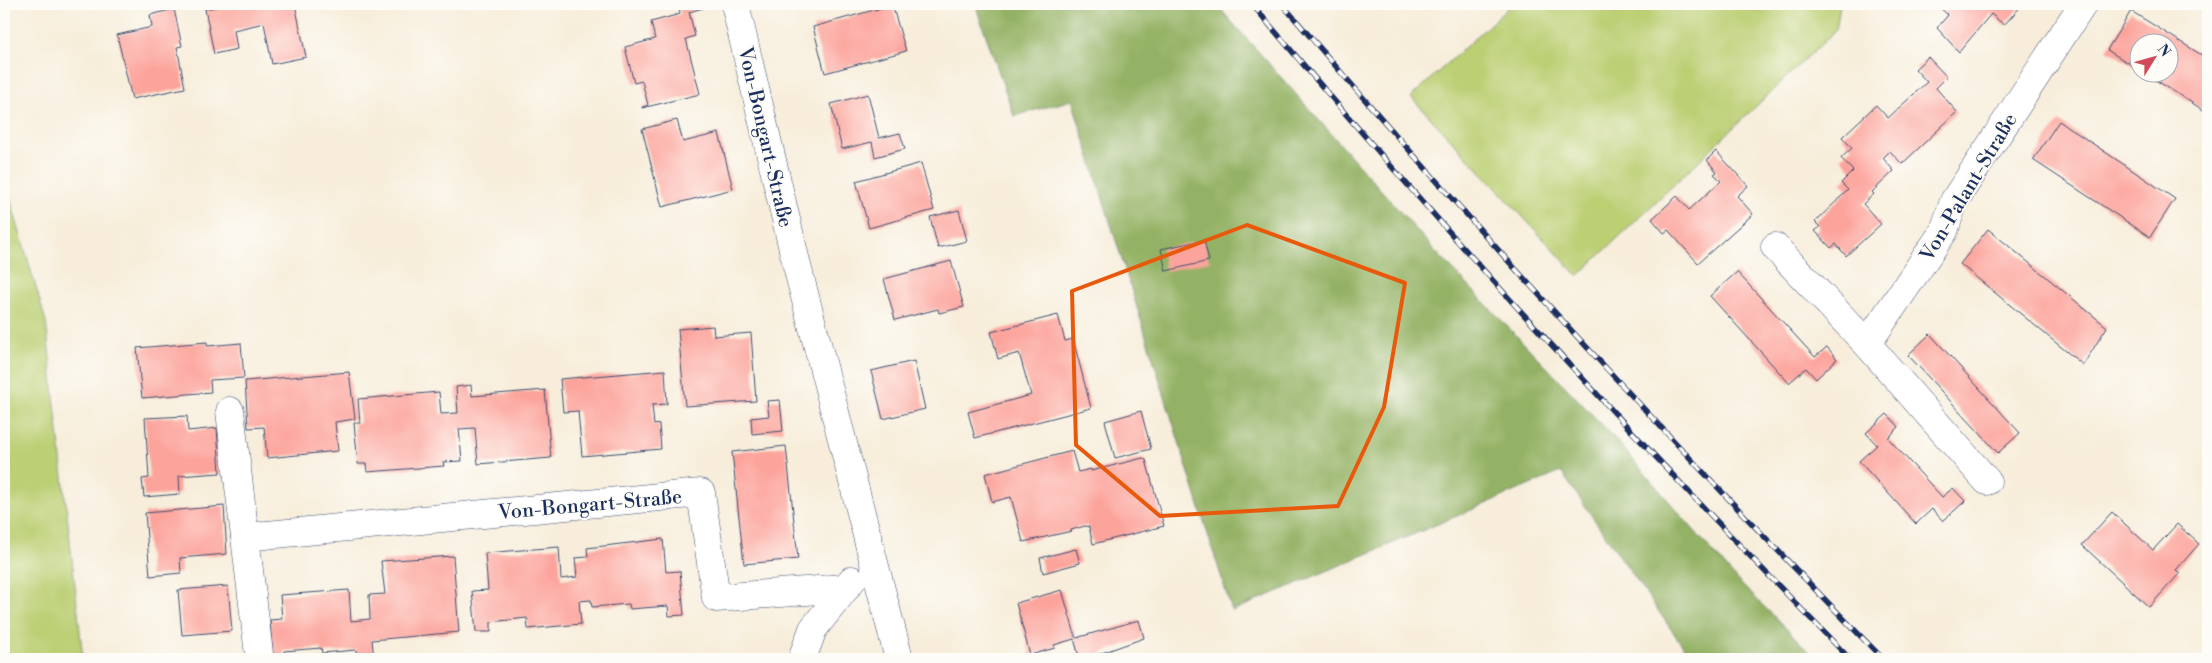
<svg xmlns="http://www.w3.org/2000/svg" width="2212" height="663" viewBox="0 0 2212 663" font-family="'Libre Bodoni',serif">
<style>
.green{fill:#bbcf73;stroke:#6b7f68}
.forest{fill:#94b265;stroke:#587062}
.building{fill:#fca49c}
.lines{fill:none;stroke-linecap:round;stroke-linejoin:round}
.minor-casing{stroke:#3c4c71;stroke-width:29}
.minor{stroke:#fff;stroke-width:28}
.rail-casing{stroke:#1b2f5e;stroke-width:5.5}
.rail{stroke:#fdfcf7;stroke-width:4;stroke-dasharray:11;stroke-linecap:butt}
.marked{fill:none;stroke:#e8590c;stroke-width:4;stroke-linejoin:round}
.labels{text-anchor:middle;stroke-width:4;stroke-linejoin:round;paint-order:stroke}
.street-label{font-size:20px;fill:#1b2f5e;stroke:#fdfcf7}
</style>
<rect width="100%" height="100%" fill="#fdfcf7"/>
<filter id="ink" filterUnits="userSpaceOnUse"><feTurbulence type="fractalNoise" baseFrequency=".02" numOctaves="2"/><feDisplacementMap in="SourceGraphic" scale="10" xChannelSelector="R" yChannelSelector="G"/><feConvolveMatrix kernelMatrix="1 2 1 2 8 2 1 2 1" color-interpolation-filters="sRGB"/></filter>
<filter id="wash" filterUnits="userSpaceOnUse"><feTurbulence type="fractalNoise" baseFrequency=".0096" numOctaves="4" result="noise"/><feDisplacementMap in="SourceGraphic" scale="20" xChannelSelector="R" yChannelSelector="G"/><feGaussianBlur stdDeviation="1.12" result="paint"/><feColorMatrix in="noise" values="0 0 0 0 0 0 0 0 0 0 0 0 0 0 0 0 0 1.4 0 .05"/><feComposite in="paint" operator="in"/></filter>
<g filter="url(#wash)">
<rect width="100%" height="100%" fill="#f7edda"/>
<g class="green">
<path d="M1512 4H1840L1836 30 1578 276 1411 97Z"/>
<path d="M4 178 46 322 83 659H4Z"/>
</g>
<path class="forest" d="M975 4H1216L1435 251 1609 432 1737 580 1817 659H1692L1561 472 1232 611 1072 100 1014 116Z"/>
<g id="blocks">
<g class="building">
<path d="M232 4H295L306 57 272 64 264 23 234 30 237 49 214 54 205 9Z"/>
<path d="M679 4H709L710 6 689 12 695 36 686 39 700 94 642 108V107L648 105 642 81 634 83 625 47 655 39 651 22 680 14Z"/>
<path d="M1942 4H2023L2004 25 1991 14 1959 52 1937 28 1948 15 1939 7Z"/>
<path d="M892 5 906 51 825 73 813 27Z"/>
<path d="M174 9 182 46 177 47 185 88 132 99 117 35 152 27 150 15Z"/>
<path d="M2131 11 2208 59V113L2143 72H2170V42H2140V70L2107 50Z"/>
<path d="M1928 57 1947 77 1936 88 1957 112 1902 164 1890 151 1883 158 1894 171 1872 192 1874 194 1863 204 1881 224 1846 256 1836 244 1831 248 1815 231 1820 227 1815 222 1848 190 1841 183 1853 171 1841 158 1852 148 1842 137 1876 105 1888 118 1927 82 1915 69Z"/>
<path d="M868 94 879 138 900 133 905 149 875 157 872 142 842 149 831 104Z"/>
<path d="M677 120 683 142 719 133 733 189 662 207 642 129Z"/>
<path d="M2059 121 2175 199 2150 237 2033 160Z"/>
<path d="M1716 151 1748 186 1737 196 1753 214 1698 263 1668 230 1664 233 1652 219 1677 196 1689 210 1721 181 1714 174 1717 172 1707 160Z"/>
<path d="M921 163 934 210 869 228 856 181Z"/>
<path d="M959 210 967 241 938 248 930 217Z"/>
<path d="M1988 229 2107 327 2083 365 1960 264Z"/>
<path d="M1204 240 1209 261 1166 271 1161 249Z"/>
<path d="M951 261 964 307 939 313 938 309 895 320 884 279Z"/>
<path d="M1737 272 1815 357 1827 347 1837 359 1816 379 1806 368 1789 383 1710 296Z"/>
<path d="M1058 315 1065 341 1073 339 1091 408 975 438 968 412 1031 395 1019 353 998 359 991 332Z"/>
<path d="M713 326 714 336 751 333 756 401 685 406 678 329Z"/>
<path d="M1930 334 2020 433 1998 453 1908 355Z"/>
<path d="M207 342V346L241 343 244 378 210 380 211 392 142 398 137 348Z"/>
<path d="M914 361 925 409 883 419 871 371Z"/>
<path d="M665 370 667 404 652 405 654 425 659 424 661 449 582 456 578 411 563 412 560 379Z"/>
<path d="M349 372 355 419 335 422 338 451 267 458 264 427 248 428 245 381Z"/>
<path d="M471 385 472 396 545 390 551 458 478 464 475 428 459 429 462 461 443 462 444 466 367 472 366 464H358L354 423H360L358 399 439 392 441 414 458 413 456 387Z"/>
<path d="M780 400 783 431 752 434 751 418 769 416 767 401Z"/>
<path d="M1141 411 1151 449 1115 458 1105 421Z"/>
<path d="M1887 414 1899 427 1888 438 1942 497 1953 488 1965 501 1943 521 1932 509 1916 524 1859 461 1877 445 1866 433Z"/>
<path d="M187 416 188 431 217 428 220 473 179 476 180 494 144 497 142 479 149 478 145 418Z"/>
<path d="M786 446 798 559 744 564 732 452Z"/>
<path d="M1072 451 1078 472 1091 469V471L1143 458 1146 460 1164 526 1093 544 1089 527 1085 526 1071 530 1072 531 1023 542 1011 497 992 502 985 474Z"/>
<path d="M224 506 227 554 180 558 181 573 150 576 145 513Z"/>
<path d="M2112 512 2153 550 2177 524 2199 544 2176 570 2180 573 2149 607 2082 545Z"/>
<path d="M663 539 666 572 680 571 684 615 669 616 668 606 630 609 629 604 592 607 591 600 579 601 581 624 528 629 527 618 491 622V632H476L472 591 488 590 485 553 559 547 561 579 577 577 575 558 588 557 587 548Z"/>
<path d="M1076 549 1080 563 1043 573 1040 558Z"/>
<path d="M453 556 459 632 372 640 374 659H357L356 650 322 653 321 648 284 651 285 659H273L270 620 282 619 280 595 349 590 351 621 370 619 369 595 385 594 381 561Z"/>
<path d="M228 586 232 631 182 635 178 590Z"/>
<path d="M1062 590 1076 638 1139 620 1144 638 1085 659H1080L1074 639 1054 645 1055 648 1030 655 1016 603Z"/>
</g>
</g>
</g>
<g filter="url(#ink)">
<use href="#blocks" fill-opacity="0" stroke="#3c4c71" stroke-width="1"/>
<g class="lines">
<defs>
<g id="minor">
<path d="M735 4 797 266 899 659"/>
<path d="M1775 247 1867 344"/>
<path d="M230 411 259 654"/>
<path d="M1987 481 1867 344 1944 231 1954 201 2083 4"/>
<path d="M245 537 701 493 716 598 844 588"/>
<path d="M802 659 813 629 852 580"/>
</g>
</defs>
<use href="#minor" class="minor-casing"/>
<use href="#minor" class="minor"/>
<defs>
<g id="rail">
<path d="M1252 4C1442 231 1643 448 1850 659"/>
<path d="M1282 4C1475 229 1676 448 1883 659"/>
</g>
</defs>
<use href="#rail" class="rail-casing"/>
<use href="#rail" class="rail"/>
</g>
</g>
<path class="marked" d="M1247 225 1405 283 1384 407 1338 506 1160 516 1076 445 1072 291Z"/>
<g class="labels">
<g class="street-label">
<text transform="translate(766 137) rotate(77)" y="7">Von-Bongart-Straße</text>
<text transform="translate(1968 187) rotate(-59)" y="7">Von-Palant-Straße</text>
<text transform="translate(590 504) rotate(-5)" y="7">Von-Bongart-Straße</text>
</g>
</g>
<rect width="2212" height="663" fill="none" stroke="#fdfcf7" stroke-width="20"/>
<g transform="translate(2154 58) rotate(53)"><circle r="24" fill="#fdfcf7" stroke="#a3aaba"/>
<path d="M0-4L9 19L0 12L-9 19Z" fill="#d1495b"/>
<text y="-8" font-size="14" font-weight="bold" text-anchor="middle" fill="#1b2f5e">N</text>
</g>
</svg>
